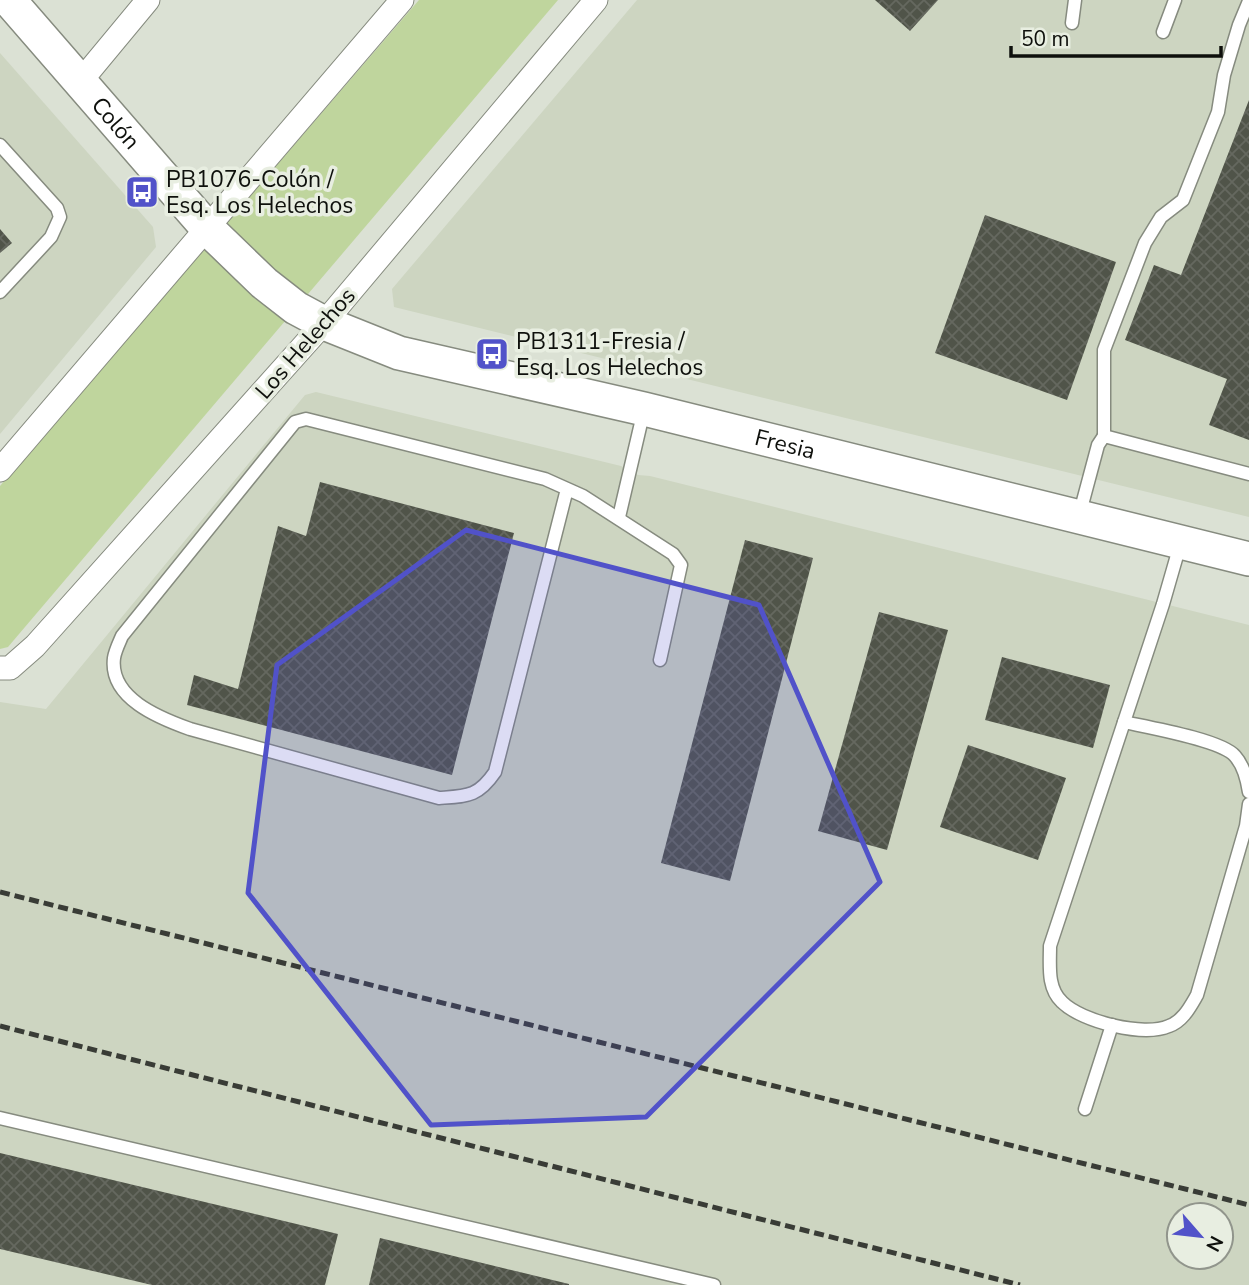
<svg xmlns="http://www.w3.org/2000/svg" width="1249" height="1285" viewBox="0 0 1249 1285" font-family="'Nunito Sans',sans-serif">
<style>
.built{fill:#cdd5c1;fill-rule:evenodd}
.green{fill:#bfd59d}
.building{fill:url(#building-cross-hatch)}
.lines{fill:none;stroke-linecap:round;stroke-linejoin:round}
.lane-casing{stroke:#868b7f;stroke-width:15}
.street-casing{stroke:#868b7f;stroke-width:25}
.secondary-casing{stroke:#868b7f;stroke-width:36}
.lane{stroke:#fff;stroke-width:12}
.street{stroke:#fff;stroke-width:23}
.secondary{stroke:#fff;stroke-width:33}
.rail{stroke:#393c36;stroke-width:5;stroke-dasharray:10 5;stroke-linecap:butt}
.marked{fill:#5152c9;fill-opacity:0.2;stroke:#5152c9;stroke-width:5;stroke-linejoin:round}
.labels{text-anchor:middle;stroke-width:7;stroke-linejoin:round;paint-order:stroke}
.street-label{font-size:23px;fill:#0e100c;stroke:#e8eee1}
.poi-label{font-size:23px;fill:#0e100c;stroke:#e8eee1;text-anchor:start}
</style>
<defs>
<pattern id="building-cross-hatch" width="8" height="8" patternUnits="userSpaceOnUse" patternTransform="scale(1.75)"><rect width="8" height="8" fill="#505449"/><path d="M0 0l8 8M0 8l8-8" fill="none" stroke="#65685f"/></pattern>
</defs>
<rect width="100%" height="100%" fill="#dbe1d4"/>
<g class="built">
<path d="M637 0H1249V517L394 307 392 289Z"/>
<path d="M0 53 153 227 156 247 0 434Z"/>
<path d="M316 392 621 466 638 475 650 476 1249 625V1285H0V702L46 709 305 395ZM1179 1215H1221V1257H1179Z"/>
</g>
<path class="green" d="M419 0H558L8 647 0 649V486Z"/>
<g class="building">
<path d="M875 0H938L910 31Z"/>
<path d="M1249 100V440L1209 425 1227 379 1125 340 1154 265 1181 275Z"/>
<path d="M985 215 1116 262 1067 400 935 353Z"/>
<path d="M0 229 12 243 0 253Z"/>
<path d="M320 482 514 533 452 775 187 705 194 675 238 689 278 526 306 536Z"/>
<path d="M745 540 813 558 730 881 661 863Z"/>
<path d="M879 612 948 630 887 850 818 831Z"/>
<path d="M1002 657 1110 685 1093 748 985 720Z"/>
<path d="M968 745 1066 778 1038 860 940 827Z"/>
<path d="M0 1153 338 1234 325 1285H152L0 1249Z"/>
<path d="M380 1238 569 1284V1285H369Z"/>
</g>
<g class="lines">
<defs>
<g id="lane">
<path d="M1072 23 1075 0"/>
<path d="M1163 32 1175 0"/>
<path d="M0 145 57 208 60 217 51 237 0 292"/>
<path d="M1104 436V350L1145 243 1161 217 1183 200 1218 112 1224 75 1239 25 1249 1"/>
<path d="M567 489 495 772C478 797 467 796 439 798L190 729C159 718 109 698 114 658 115 651 119 643 122 636L295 422 306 419 545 479 583 496 673 554 681 565 660 660"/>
<path d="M1079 516 1098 445 1104 436 1249 474"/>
<path d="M619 517 644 410"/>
<path d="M1180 545 1163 604 1050 946C1050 966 1047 988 1062 1002 1082 1022 1144 1037 1169 1026 1183 1021 1190 1007 1197 995L1246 826 1249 804"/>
<path d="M1124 722C1147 727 1222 740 1235 756 1244 766 1247 779 1249 792"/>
<path d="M1085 1109 1112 1025"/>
<path d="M0 1118 714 1285"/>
</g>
<g id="street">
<path d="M80 82 148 0"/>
<path d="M0 470 402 0"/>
<path d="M0 668H10L35 646 324 323 596 0"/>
</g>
<g id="secondary">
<path id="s1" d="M9 0 208 229 264 283 296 308 324 323 399 353 644 409 1249 559"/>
</g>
</defs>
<use href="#lane" class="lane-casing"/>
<use href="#street" class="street-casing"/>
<use href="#secondary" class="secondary-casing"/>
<use href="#lane" class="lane"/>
<use href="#street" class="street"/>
<use href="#secondary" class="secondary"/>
<g class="rail">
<path d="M0 892 1249 1205"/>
<path d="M0 1026 1020 1285"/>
</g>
</g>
<path class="marked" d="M466 530 759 605 880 882 646 1117 431 1125 248 893 277 665Z"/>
<defs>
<symbol id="bus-square" viewBox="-11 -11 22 22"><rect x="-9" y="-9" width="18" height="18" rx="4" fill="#5152c9" stroke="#e8eee1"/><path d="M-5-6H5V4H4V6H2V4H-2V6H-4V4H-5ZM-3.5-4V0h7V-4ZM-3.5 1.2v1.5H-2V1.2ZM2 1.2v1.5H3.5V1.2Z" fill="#fff"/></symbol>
</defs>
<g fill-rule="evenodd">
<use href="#bus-square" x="123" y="173" width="38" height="38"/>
<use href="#bus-square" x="473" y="335" width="38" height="38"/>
</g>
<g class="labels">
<g class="street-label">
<text dy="8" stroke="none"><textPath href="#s1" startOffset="163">Colón</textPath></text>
<text transform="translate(305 343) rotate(-49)" y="8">Los Helechos</text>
<text dy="8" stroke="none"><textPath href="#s1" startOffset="931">Fresia</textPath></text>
</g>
<g class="poi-label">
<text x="166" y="187">PB1076-Colón /<tspan x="166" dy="26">Esq. Los Helechos</tspan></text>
<text x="516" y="349">PB1311-Fresia /<tspan x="516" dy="26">Esq. Los Helechos</tspan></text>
</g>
</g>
<g transform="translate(1200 1236) rotate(118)"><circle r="33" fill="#e8eee1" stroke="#91958c" stroke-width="2"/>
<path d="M0-5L12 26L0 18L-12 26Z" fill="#5152c9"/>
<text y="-10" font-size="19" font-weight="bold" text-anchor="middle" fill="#0e100c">N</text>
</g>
<path d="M1011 46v10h210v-10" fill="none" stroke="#0e100c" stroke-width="3.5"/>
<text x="1021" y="46" font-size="21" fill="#0e100c" stroke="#e8eee1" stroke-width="5" paint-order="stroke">50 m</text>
</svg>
